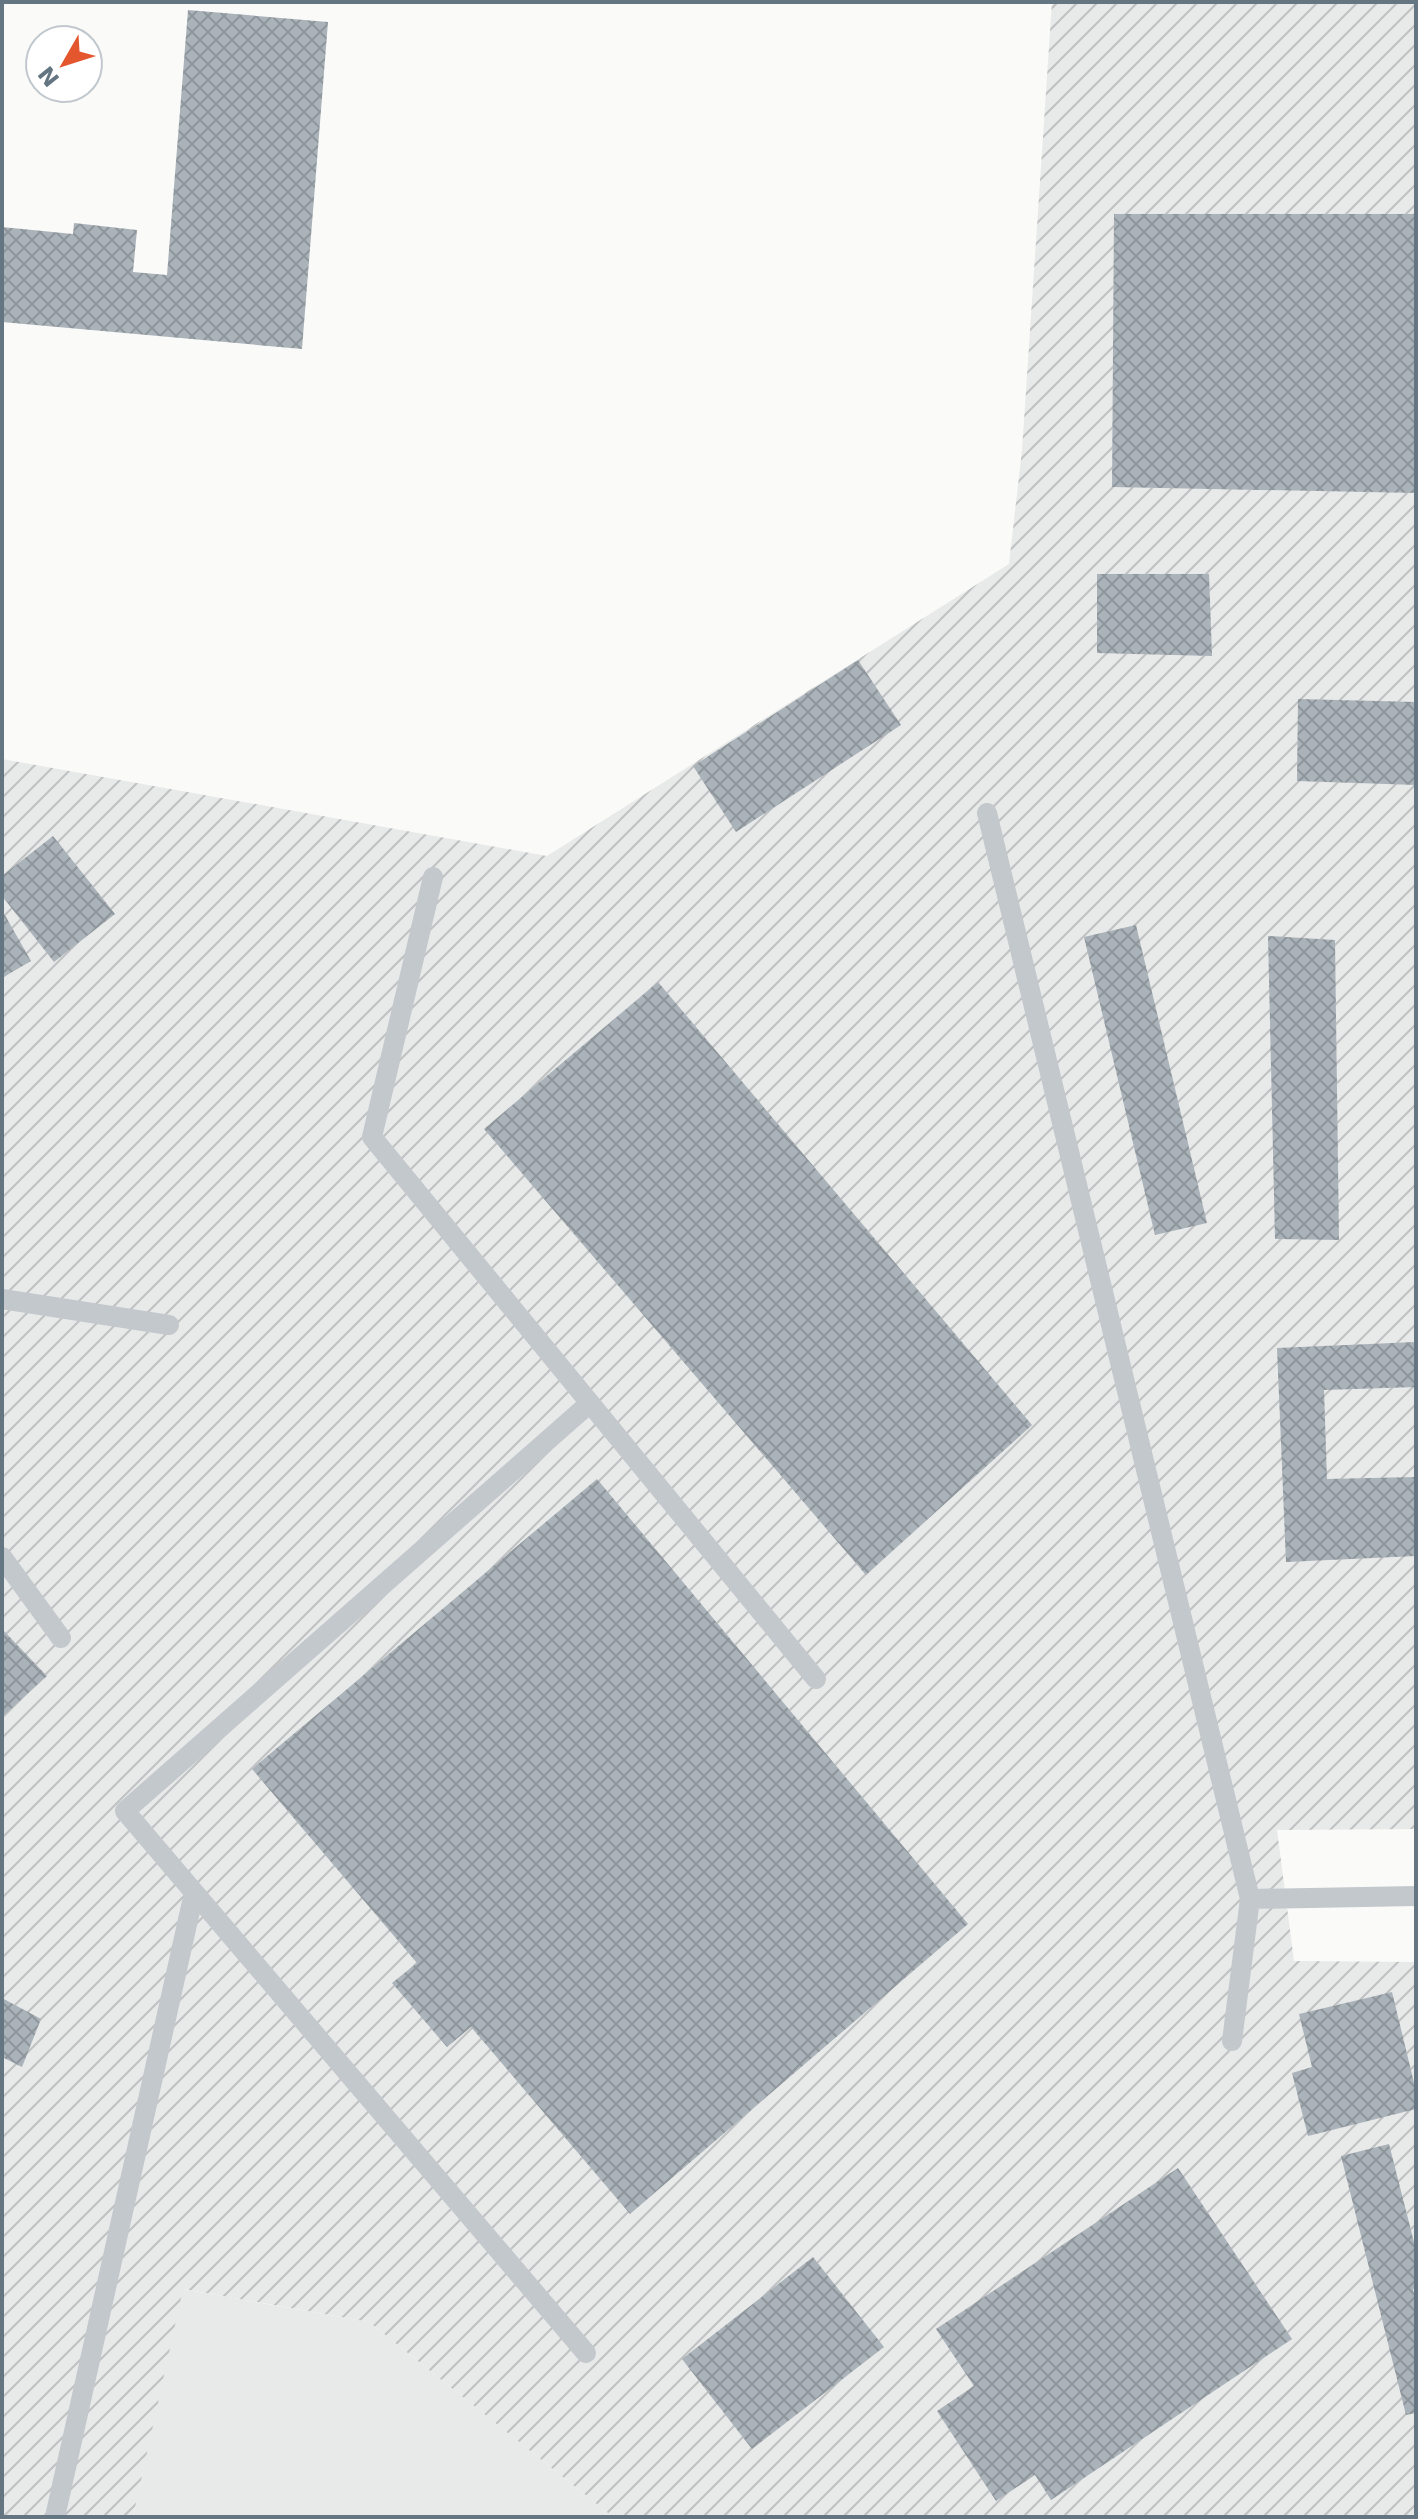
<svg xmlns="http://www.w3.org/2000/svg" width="1418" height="2519" viewBox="0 0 1418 2519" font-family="'DejaVu Sans',sans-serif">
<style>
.built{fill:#e8e9e9}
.industrial{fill:url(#industrial-furrows)}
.building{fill:url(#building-cross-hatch)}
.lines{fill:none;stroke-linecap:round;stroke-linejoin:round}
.service{stroke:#c3c8cc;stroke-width:20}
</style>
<defs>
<pattern id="industrial-furrows" width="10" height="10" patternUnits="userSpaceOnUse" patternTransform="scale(2)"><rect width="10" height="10" fill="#e8e9e9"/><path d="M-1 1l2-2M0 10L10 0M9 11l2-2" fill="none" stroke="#c0c1c2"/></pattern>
<pattern id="building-cross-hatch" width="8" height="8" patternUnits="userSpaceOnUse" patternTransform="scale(2)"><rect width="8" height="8" fill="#aab3b9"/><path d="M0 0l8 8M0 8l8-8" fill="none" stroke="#8e969c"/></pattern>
</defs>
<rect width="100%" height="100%" fill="#fafaf8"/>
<path class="built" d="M182 2289 369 2322 613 2517H133Z"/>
<path class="industrial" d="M1052 2H1416V1829L1277 1830 1294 1961 1416 1962V2517H613L369 2322 183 2289 133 2517H2V759L547 856 1009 564 1022 450Z"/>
<g class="building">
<path d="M188 10 328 22 302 349 2 322V227L73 234 74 223 137 230 133 272 167 275Z"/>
<path d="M1114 214H1416V493L1112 487Z"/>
<path d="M1097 574H1209L1212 656 1097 653Z"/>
<path d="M858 660 901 725 736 832 693 766Z"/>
<path d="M1298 699 1416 702V785L1297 781Z"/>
<path d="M53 836 115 914 54 962 2 896V876Z"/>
<path d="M2 910 31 961 2 978Z"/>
<path d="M1136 925 1207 1223 1155 1235 1084 937Z"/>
<path d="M1268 936 1335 940 1339 1240 1275 1239Z"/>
<path d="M658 982 1032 1425 866 1575 484 1129Z"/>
<path d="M1416 1342V1387L1324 1390 1327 1479 1416 1477V1556L1286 1562 1277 1348Z"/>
<path d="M597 1479 968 1924 630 2214 471 2027 447 2047 392 1983 417 1963 252 1769Z"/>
<path d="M2 1629 47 1676 2 1717Z"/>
<path d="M1392 1992 1416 2091V2109L1308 2136 1292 2073 1312 2067 1299 2014Z"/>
<path d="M2 1998 41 2019 22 2067 2 2057Z"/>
<path d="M1389 2144 1416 2250V2288L1413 2289 1416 2302V2413L1406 2415 1341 2156Z"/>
<path d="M1178 2168 1292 2339 1051 2500 1035 2475 996 2501 937 2411 974 2386 936 2329Z"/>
<path d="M813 2257 884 2347 752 2449 682 2359Z"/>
</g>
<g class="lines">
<g class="service">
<path d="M987 813 1250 1899"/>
<path d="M433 877 372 1137 816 1679"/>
<path d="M2 1299 169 1325"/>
<path d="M2 1557 61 1638"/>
<path d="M1232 2041 1250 1899 1416 1896"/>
<path d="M586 2353 125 1811 590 1403"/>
<path d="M55 2517 194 1893"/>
</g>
</g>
<rect width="1418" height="2519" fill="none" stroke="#657683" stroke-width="8"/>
<g transform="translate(64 64) rotate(231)"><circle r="38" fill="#ffffff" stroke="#c1c8cd" stroke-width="2"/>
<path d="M0-6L14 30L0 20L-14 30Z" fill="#e4572e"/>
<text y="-12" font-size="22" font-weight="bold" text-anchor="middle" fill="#657683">N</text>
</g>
</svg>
